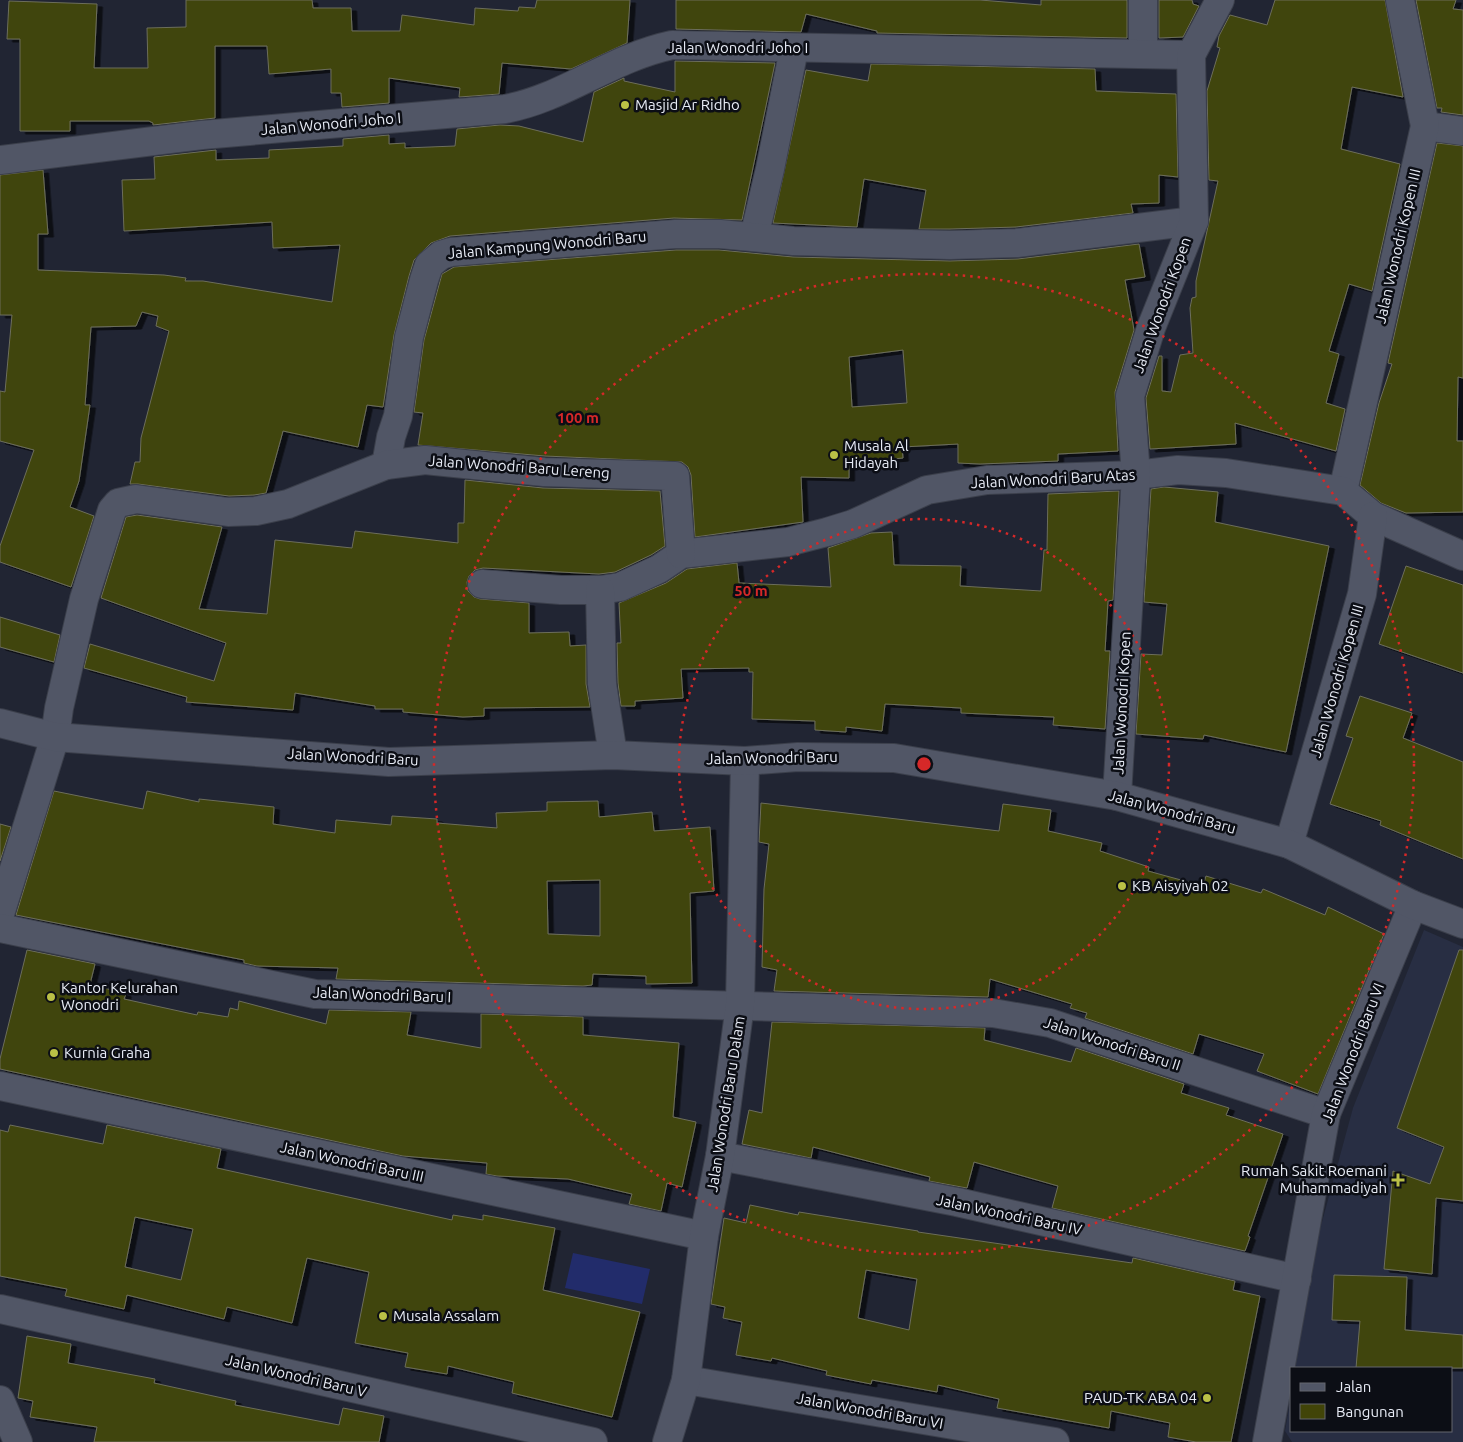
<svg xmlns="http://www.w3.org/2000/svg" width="1463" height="1442" viewBox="0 0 1463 1442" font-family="Ubuntu,sans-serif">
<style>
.built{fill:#282e43}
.green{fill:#222c6b}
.building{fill:#414408;stroke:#6c6e5c;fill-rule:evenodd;filter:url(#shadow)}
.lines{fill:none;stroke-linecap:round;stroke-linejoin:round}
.minor-casing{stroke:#3b3f4b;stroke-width:30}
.tertiary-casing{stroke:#3b3f4b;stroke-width:30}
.minor{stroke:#515666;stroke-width:28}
.tertiary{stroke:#515666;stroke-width:28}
.ring{fill:none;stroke:#d62828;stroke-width:2.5;stroke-dasharray:2.5 5}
.poi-dot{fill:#bac046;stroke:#0c0e15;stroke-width:2}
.labels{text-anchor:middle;stroke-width:5;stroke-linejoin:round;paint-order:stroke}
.street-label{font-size:15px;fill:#e7ebf5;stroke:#0c0e15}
.poi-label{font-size:15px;fill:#e7ebf5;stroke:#0c0e15;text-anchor:start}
.centre{fill:#d62828;stroke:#0c0e15;stroke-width:2.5}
.ring-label{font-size:15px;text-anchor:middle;font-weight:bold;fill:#d62828;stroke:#0c0e15;stroke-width:5;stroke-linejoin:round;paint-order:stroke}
</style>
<defs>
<filter id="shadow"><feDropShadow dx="5.5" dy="3" stdDeviation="0" flood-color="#0009"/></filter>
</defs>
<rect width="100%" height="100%" fill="#212533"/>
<path class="built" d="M1424 930 1463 947V1442H1292L1285 1431 1292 1390V1431H1452V1368H1296L1285 1358 1353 1108Z"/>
<path class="green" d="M573 1253 650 1269 642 1304 565 1288Z"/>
<g class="building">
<path d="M186 0H312L313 8H351L352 31H400L402 15 474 25 475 8 518 11 519 7 535 8 537 0H630L627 43 571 69 502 63 499 94 459 97 460 88 389 78V103L342 107 341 93H331V69L269 74 267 46H215V118L153 125V123L149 121H70V131H20V39H7L9 1 97 4 94 68H148L147 28 186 27Z"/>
<path d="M676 0H980L1041 5V0H1127V38L877 33V31L806 14 801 32 676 29Z"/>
<path d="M1159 0H1192L1193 4 1199 6 1183 37 1159 38Z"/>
<path d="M1275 0H1385L1403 97 1352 87 1341 149 1400 164 1372 291 1349 284 1329 351 1339 354 1326 403 1345 409 1336 451 1235 423 1236 444 1150 449 1146 398 1159 356H1162V391L1171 392 1180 355 1193 353 1190 308 1192 298 1196 297V281L1218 181 1209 180 1207 91 1220 48 1217 47 1219 36 1230 15 1267 25Z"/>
<path d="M1416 0H1456L1453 9 1463 10V115L1441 112 1442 108H1437Z"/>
<path d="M675 61 775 63 742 220 674 218 450 236 431 243 414 260 409 276 394 335 383 407 367 405 358 447 283 431 266 493 254 495 229 496 138 484H130L135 462H140L141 438 169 331 156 326 158 316 142 312 136 326 91 327 85 405H90L79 481 70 507 94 516 71 587 0 562V546L34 450 0 441V391L5 392 12 315H0V175L43 170 48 234H38V270L164 275 186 278 185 281H203L332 302 340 245 273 248 272 222 124 231 122 180 155 179 154 157 216 150V160L269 158V150L343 146V139L389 135V144L405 143V148L455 146 457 129 500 125 519 126 583 142 594 92 624 78V81L675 92Z"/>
<path d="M871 64 1095 69 1096 91 1176 94 1178 177 1159 175V203L1131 204 1133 213 1016 227 950 229H919L926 190 864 179 857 227 773 223 806 70 868 81Z"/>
<path d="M1437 143 1463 146V378L1458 377 1457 441H1463V512L1406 513 1381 503 1360 485 1379 403 1392 364 1388 363Z"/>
<path d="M1139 244 1145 277 1125 280 1134 330 1115 392 1118 451 1058 454V461L980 464 958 463V444L902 447 903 458 849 463V478L801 477 803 522 695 537 691 475 688 467 682 462 545 456 418 445 423 413 414 412 424 340 442 274 454 267 676 250H719L793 257 950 261 1018 259ZM903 350 907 403 852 407 849 357Z"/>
<path d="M465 480 543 488 660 491 665 546 651 555 615 572 599 574 483 568 475 570 469 576 467 582 468 591 474 597 480 599 529 603V633L569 632 570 646 586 645V684L590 707 484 708V716L463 717 403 712V709H375V706L295 693 293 710 186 702 187 697 84 668 90 644 214 681 226 643 101 598 126 517 137 515 222 527 199 609 267 614 275 540 352 548 355 531 458 543V523H464Z"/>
<path d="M1164 487 1218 492 1215 522 1329 546 1286 752 1204 735 1203 739 1136 734 1141 654 1162 655 1167 604 1144 602 1151 489Z"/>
<path d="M1119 491 1113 600 1108 601 1105 651H1110L1105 729 1053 725 1054 717 961 713V708L885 704 882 731 846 727V732L815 730V721L752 719 753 672H749V668L681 669 683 698 635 701V706H621L618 683 617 643H621L619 603 666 583 687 569 737 563 739 583 831 587 828 548 871 533 892 532 894 565 961 566 960 586 1041 591 1044 550H1047L1048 494Z"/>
<path d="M1406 566 1463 585V673L1379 644Z"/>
<path d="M0 617 60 635 54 662 0 647Z"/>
<path d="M1360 696 1412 713 1403 738 1463 762V859L1380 825 1381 821 1330 804 1353 738 1346 736Z"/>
<path d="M54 791 143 809 147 791 199 802V799L274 807 273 824 335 833 336 820 391 825 392 816 437 819V823L497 828 496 813 547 811V802L598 801 599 817 652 812 654 831 710 827 714 891 690 893 692 983 646 984V976L593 974 592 985 583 986 336 979 338 968 257 966 244 963V960L16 915ZM600 880V936L548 934 547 881Z"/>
<path d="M761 803 999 831 1003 804 1051 810 1048 831 1102 843 1100 851 1149 867 1148 871 1203 886 1206 876 1261 893 1263 889 1325 915 1328 907 1384 934 1318 1094 1257 1071 1264 1054 1199 1034 1193 1054 1085 1018 1087 1013 1070 1008 1072 1004 990 979 988 997 774 991 777 970 762 967 764 889 769 844 759 842Z"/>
<path d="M0 824 11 827 0 861Z"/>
<path d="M27 950 95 964 90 984 126 994 124 999 197 1015 198 1012 228 1017 230 1008 238 1010 239 1001 326 1024 329 1010 411 1012 407 1035 481 1048V1014L583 1017V1035L679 1043 673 1117 696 1122 682 1187 667 1183 661 1211 629 1204 632 1194 568 1179 497 1176 486 1174 487 1163 403 1156 0 1069V1059Z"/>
<path d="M1459 950H1463V1201L1436 1198 1432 1274 1384 1269 1393 1171 1430 1184 1444 1147 1397 1128Z"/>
<path d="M772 1022 985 1028 984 1040 1071 1062 1076 1048 1184 1084 1181 1093 1229 1108 1226 1115 1283 1134 1248 1236 1250 1237 1245 1251 1052 1208 1058 1186 974 1162 967 1188 929 1181 930 1177 813 1147 811 1158 742 1144 749 1110 762 1113Z"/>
<path d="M10 1125 103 1144 107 1125 221 1149 217 1168 452 1220 453 1215 483 1220V1215L555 1228 543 1290 640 1312 612 1417 512 1393 514 1382 448 1366 447 1374 405 1367 408 1353 355 1343 369 1272 307 1258 292 1323 227 1307 224 1319 127 1295 124 1309 65 1296 67 1289 0 1276V1130L8 1132ZM135 1217 193 1229 181 1280 125 1267Z"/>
<path d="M750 1205 798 1215 799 1212 918 1231V1232L1132 1263 1133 1258 1235 1281 1233 1290 1260 1296 1231 1442H1196L1168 1437 1170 1423 1111 1411 1109 1428 997 1408 999 1399 938 1385 937 1392 872 1380 871 1384 826 1375 827 1371 772 1358 771 1361 736 1355 742 1322 723 1318 725 1307 711 1304 724 1218 746 1223ZM866 1270 917 1279 909 1330 858 1318Z"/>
<path d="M1334 1275 1407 1277 1405 1330 1463 1335V1368H1356L1360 1321 1332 1320Z"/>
<path d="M27 1336 71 1344 68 1363 155 1379 154 1383 236 1401 235 1405 339 1425 343 1408 384 1416 379 1442H94L97 1427 30 1417 33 1401 18 1398Z"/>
</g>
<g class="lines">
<defs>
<g id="minor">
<path d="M1143 52V0"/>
<path d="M1425 126 1463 131"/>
<path d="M0 160 202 135 505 109C564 98 611 58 672 45L1191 55"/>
<path d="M754 237 770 169 794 49"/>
<path d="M386 465 391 437 398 416 409 337 424 280 429 265 441 255 451 252 675 234H720L793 241 950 245 1017 243 1194 221"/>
<path d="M1343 491 1425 126 1400 0"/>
<path d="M482 584 561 590H600L620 587 659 569 681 554 788 542 827 532 853 524 927 490 987 480 1136 475 1178 470 1226 473 1343 491 1373 516 1463 556"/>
<path d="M600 590 602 684 613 755"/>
<path d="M1117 796 1136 475 1130 396 1151 328 1194 221 1191 55 1220 0"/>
<path d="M1289 844 1362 594 1373 516"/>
<path d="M0 914 55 737 59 708 84 599 112 510 118 503 136 499 228 512 256 511 288 504 386 465 425 460 544 472 675 476 681 554"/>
<path d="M0 928 315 994 993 1013 1050 1023 1326 1114"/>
<path d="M0 1086 704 1236"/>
<path d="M720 1156 957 1202 1297 1279"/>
<path d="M0 1309 593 1442"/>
<path d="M686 1380 1055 1442"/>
<path d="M0 1400 18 1442"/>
<path d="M667 1442 686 1380 704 1236 720 1156 740 1005 745 761"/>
<path d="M1267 1442 1326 1114 1413 905"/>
</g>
<path id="tertiary" d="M0 723 55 737 389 762 613 755 745 761 798 757 894 758 1117 796 1289 844 1413 905 1463 924"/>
</defs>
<use href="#minor" class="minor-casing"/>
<use href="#tertiary" class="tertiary-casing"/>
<use href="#minor" class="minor"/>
<use href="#tertiary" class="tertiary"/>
</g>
<g class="ring">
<circle cx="924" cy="764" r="245"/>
<circle cx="924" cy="764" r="490"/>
</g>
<g class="poi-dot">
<circle cx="625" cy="105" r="5"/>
<circle cx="834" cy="455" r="5"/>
<circle cx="1122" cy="886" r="5"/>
<circle cx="51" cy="997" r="5"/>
<circle cx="54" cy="1053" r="5"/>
<path d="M1395.5 1172.5h5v5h5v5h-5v5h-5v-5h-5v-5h5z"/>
<circle cx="383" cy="1316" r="5"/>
<circle cx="1207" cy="1398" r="5"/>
</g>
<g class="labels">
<g class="street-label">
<text x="738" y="53">Jalan Wonodri Joho I</text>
<text transform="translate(331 124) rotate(-5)" y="5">Jalan Wonodri Joho I</text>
<text transform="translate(547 245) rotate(-5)" y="5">Jalan Kampung Wonodri Baru</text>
<text transform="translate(1398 246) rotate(-77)" y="5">Jalan Wonodri Kopen III</text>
<text transform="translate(1162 305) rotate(-70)" y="5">Jalan Wonodri Kopen</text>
<text transform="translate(519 467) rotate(4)" y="5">Jalan Wonodri Baru Lereng</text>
<text transform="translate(1053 479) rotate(-3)" y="5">Jalan Wonodri Baru Atas</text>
<text transform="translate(1337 681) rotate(-74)" y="5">Jalan Wonodri Kopen III</text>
<text transform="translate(1122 703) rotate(-87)" y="5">Jalan Wonodri Kopen</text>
<text transform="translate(353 757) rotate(3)" y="5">Jalan Wonodri Baru</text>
<text transform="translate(772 758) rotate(-1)" y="5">Jalan Wonodri Baru</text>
<text transform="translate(1172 812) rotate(15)" y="5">Jalan Wonodri Baru</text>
<text transform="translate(382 995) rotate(2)" y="5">Jalan Wonodri Baru I</text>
<text transform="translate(1112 1044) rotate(18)" y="5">Jalan Wonodri Baru II</text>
<text transform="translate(1353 1053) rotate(-69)" y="5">Jalan Wonodri Baru VI</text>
<text transform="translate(726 1104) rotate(-81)" y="5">Jalan Wonodri Baru Dalam</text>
<text transform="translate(352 1162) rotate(12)" y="5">Jalan Wonodri Baru III</text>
<text transform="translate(1009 1215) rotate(12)" y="5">Jalan Wonodri Baru IV</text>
<text transform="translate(296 1376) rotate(13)" y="5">Jalan Wonodri Baru V</text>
<text transform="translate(870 1411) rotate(10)" y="5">Jalan Wonodri Baru VI</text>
</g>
<g class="poi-label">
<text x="635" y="110">Masjid Ar Ridho</text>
<text x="844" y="451">Musala Al<tspan x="844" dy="17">Hidayah</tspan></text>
<text x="1132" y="891">KB Aisyiyah 02</text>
<text x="61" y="993">Kantor Kelurahan<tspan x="61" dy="17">Wonodri</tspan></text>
<text x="64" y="1058">Kurnia Graha</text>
<text x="1387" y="1176" text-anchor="end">Rumah Sakit Roemani<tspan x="1387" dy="17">Muhammadiyah</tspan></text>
<text x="393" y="1321">Musala Assalam</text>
<text x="1197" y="1403" text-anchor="end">PAUD-TK ABA 04</text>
</g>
</g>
<circle cx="924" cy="764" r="8" class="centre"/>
<g class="ring-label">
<text x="578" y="423">100 m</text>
<text x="751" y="596">50 m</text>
</g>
<rect x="1290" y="1367" width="162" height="65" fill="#0c0e15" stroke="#64666f"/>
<rect x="1300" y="1383" width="25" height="8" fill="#515666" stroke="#64666f"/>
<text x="1336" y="1392" font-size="15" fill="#e7ebf5">Jalan</text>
<rect x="1300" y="1404" width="25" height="15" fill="#414408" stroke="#64666f"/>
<text x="1336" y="1417" font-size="15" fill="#e7ebf5">Bangunan</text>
</svg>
